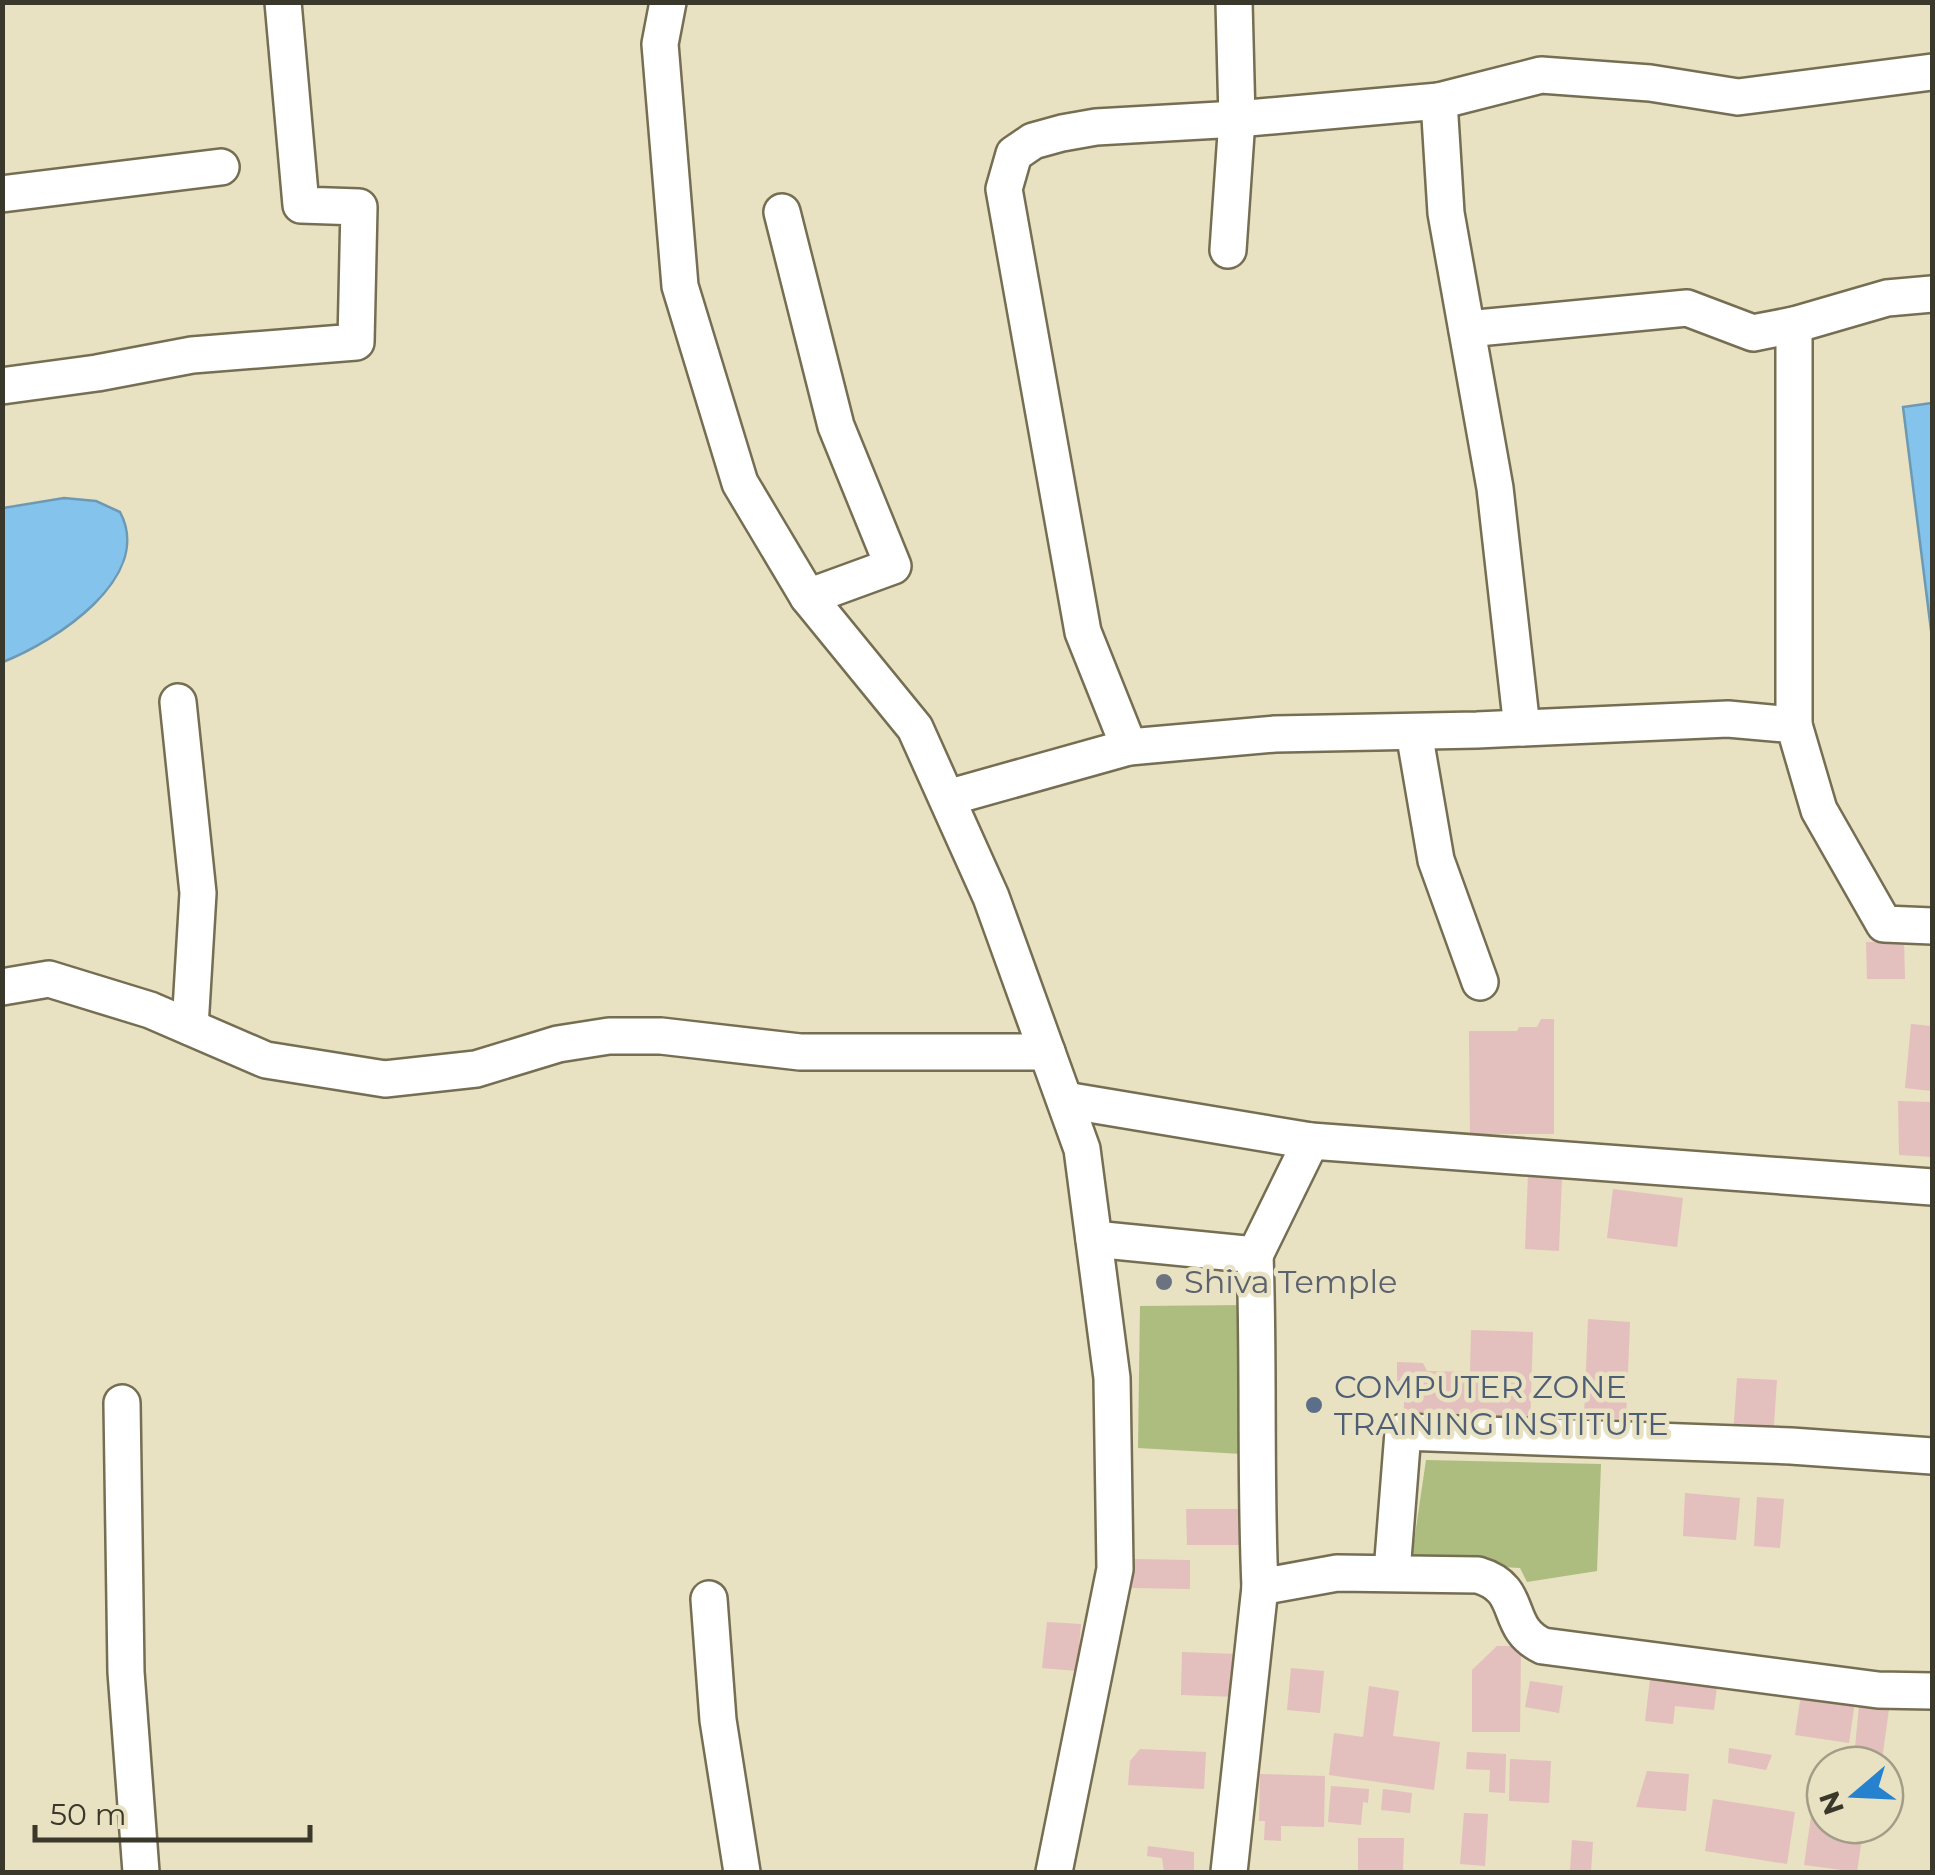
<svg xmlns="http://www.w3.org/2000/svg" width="1935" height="1875" viewBox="0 0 1935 1875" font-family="Montserrat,sans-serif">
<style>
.green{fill:#acbd7f}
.water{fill:#83c3ec;stroke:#6d99b2;stroke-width:2.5}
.building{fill:#e3bfbd}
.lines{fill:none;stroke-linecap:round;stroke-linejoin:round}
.minor-casing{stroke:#756e52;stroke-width:40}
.minor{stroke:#fff;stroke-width:35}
.worship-dot{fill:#6b7280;stroke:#e8e1c2;stroke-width:4}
.service-dot{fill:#5c6f8a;stroke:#e8e1c2;stroke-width:4}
.labels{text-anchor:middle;stroke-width:9;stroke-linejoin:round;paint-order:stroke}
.worship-label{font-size:32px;fill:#5b616d;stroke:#e8e1c2;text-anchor:start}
.service-label{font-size:32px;fill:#4e5e75;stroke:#e8e1c2;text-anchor:start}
</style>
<rect width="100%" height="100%" fill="#e8e1c2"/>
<g class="green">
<path d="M1247 1305 1242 1454 1138 1448 1140 1306Z"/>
<path d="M1426 1460 1601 1464 1597 1571 1527 1582 1520 1568 1411 1562Z"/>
</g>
<g class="water">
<path d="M1932 403V638L1903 407Z"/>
<path d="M64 498 96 501 120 512C155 578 54 642 3 662V508Z"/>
</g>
<g class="building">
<path d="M1866 942H1904L1905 979H1867Z"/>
<path d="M1541 1019H1554V1134H1470L1469 1031H1517L1519 1027H1537Z"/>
<path d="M1911 1024 1932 1026V1091L1905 1088Z"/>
<path d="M1898 1101 1932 1102V1157L1899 1155Z"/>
<path d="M1528 1175 1562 1177 1559 1251 1525 1249Z"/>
<path d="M1613 1189 1683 1198 1677 1247 1607 1238Z"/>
<path d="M1588 1319 1630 1322 1626 1419 1584 1417Z"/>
<path d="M1471 1330 1533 1332 1530 1430 1403 1426 1405 1381H1397V1362L1423 1363 1427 1371 1470 1372Z"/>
<path d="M1737 1378 1777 1380 1773 1439 1733 1436Z"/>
<path d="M1685 1493 1740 1498 1736 1540 1683 1536Z"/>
<path d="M1757 1497 1784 1499 1780 1548 1754 1546Z"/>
<path d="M1186 1509H1244V1545H1187Z"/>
<path d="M1133 1559 1190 1560V1589L1132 1588Z"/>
<path d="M1047 1622 1081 1624 1077 1671 1042 1668Z"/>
<path d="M1497 1646H1521L1520 1732H1472V1670Z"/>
<path d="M1182 1652 1237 1654 1236 1697 1181 1695Z"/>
<path d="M1291 1668 1324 1671 1320 1713 1287 1710Z"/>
<path d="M1651 1671 1718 1679 1714 1710 1675 1706 1673 1724 1645 1721Z"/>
<path d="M1530 1681 1563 1686 1559 1713 1525 1707Z"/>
<path d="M1369 1686 1399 1691 1393 1736 1440 1742 1434 1790 1329 1775 1334 1733 1363 1737Z"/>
<path d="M1802 1687 1856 1695 1849 1743 1795 1735Z"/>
<path d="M1859 1705 1889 1709 1882 1760 1854 1758Z"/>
<path d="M1729 1748 1772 1755 1766 1770 1728 1763Z"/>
<path d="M1140 1749 1206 1752 1204 1789 1128 1785 1130 1761Z"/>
<path d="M1467 1752 1506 1754 1505 1793 1489 1792 1490 1770 1466 1769Z"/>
<path d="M1829 1755 1843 1758 1842 1765H1827Z"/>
<path d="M1510 1759 1551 1761 1549 1803 1509 1801Z"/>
<path d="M1647 1771 1689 1774 1686 1811 1636 1807Z"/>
<path d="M1825 1773V1801L1811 1797 1815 1778 1821 1779Z"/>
<path d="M1260 1774 1325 1776 1324 1827 1281 1826V1841L1264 1840 1265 1821H1259Z"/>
<path d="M1331 1786 1369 1789 1368 1803 1363 1802 1361 1825 1328 1822Z"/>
<path d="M1383 1789 1412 1793 1410 1813 1381 1810Z"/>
<path d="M1713 1799 1795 1812 1787 1864 1705 1851Z"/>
<path d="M1812 1810 1825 1812V1825H1864L1857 1872 1804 1865Z"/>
<path d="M1464 1813 1488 1814 1485 1866 1460 1864Z"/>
<path d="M1358 1838H1404L1403 1872H1358Z"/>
<path d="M1572 1840 1593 1842 1591 1872H1570Z"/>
<path d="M1148 1846 1194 1852V1872H1164L1162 1858 1147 1856Z"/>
</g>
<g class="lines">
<defs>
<g id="minor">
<path d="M668 2 660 44 680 286 740 483 808 597 915 728 991 897 1082 1149 1112 1378 1115 1569 1054 1872"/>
<path d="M2 194 221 167"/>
<path d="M782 212 836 426 893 566 808 597"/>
<path d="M1228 250 1237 119 1234 2"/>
<path d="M1467 329 1687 308 1753 333 1794 325 1887 298 1932 294"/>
<path d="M2 386 97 373 192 355 356 342 359 207 301 205 283 2"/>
<path d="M178 702 198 893 190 1027"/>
<path d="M1794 725V325"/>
<path d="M1522 728 1495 488 1446 213 1439 101 1541 75 1650 83 1738 97 1932 72"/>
<path d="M1414 732 1436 860 1480 982"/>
<path d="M1129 747 1083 632 1004 189 1014 154 1033 141 1062 133 1096 127 1237 119 1439 101"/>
<path d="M947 798 1129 747 1275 734 1477 730 1728 719 1794 725 1819 810 1884 924 1932 926"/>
<path d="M2 987 49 979 150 1010 266 1060 385 1079 476 1069 558 1044 609 1036H661L800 1052H1047"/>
<path d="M1065 1100 1311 1141 1932 1187"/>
<path d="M1094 1239 1255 1255C1259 1366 1255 1476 1260 1587L1337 1573 1478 1575C1526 1589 1502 1627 1543 1646L1878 1690 1932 1691"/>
<path d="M1255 1255 1311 1141"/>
<path d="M122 1403 126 1672 141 1872"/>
<path d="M1392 1572 1403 1432 1791 1446 1932 1456"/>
<path d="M709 1599 718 1720 742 1872"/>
<path d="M1229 1872 1260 1587"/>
</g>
</defs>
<use href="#minor" class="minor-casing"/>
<use href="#minor" class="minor"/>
</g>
<circle class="worship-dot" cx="1164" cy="1282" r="10"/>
<circle class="service-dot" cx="1314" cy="1405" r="10"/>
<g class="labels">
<g class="worship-label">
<text x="1184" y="1293">Shiva Temple</text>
</g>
<g class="service-label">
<text x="1334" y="1398">COMPUTER ZONE<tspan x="1334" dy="37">TRAINING INSTITUTE</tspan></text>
</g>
</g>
<rect width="1935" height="1875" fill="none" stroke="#3a372b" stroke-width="10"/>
<g transform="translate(1855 1795) rotate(251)"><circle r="48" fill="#e8e1c2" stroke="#a29d86" stroke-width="2.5"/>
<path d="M0-8L18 38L0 25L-18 38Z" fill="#2681ce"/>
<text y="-15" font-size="28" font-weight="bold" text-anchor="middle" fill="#3a372b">N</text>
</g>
<path d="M35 1825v15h275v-15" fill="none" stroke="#3a372b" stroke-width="5"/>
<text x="50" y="1825" font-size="30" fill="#3a372b" stroke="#e8e1c2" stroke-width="8" paint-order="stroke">50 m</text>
</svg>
